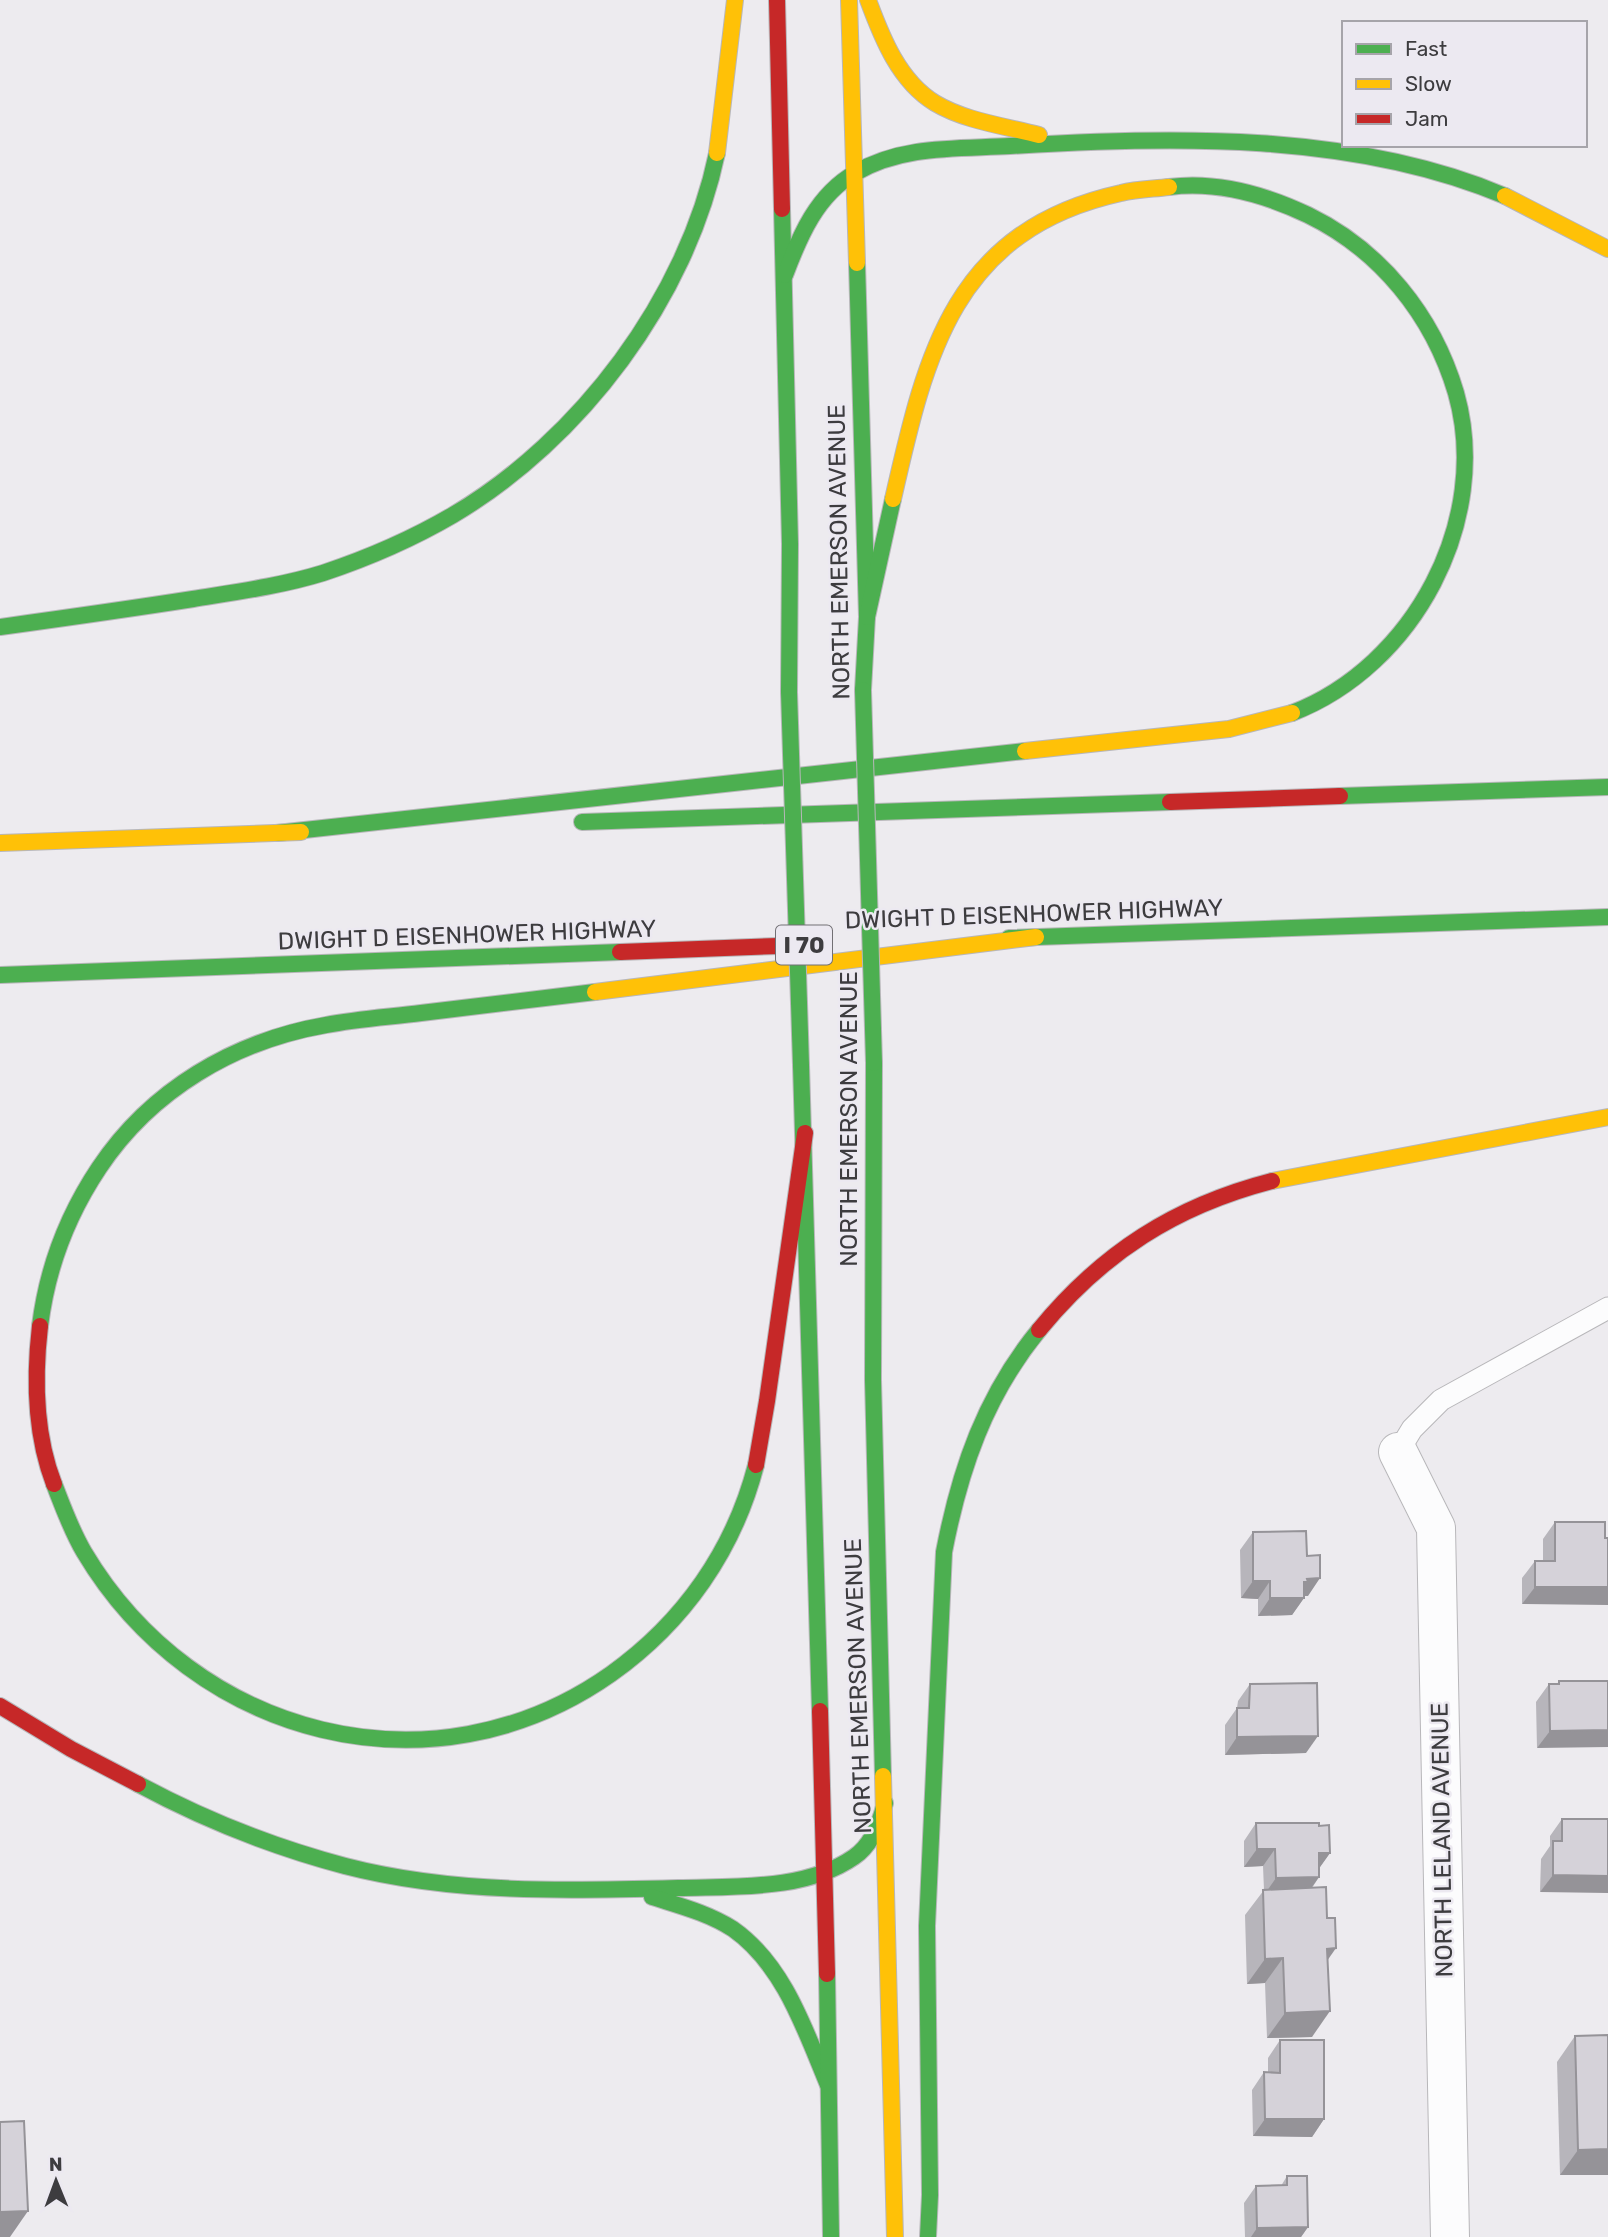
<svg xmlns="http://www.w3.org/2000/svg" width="1608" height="2237" viewBox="0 0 1608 2237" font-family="Rubik,sans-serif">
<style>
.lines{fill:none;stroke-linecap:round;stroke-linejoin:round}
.lane-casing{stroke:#b8b7ba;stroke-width:23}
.street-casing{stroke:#b8b7ba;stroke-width:40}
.fast-casing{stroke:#b8b7ba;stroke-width:18}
.slow-casing{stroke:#b8b7ba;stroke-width:18}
.jam-casing{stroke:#b8b7ba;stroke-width:18}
.lane{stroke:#fcfcfd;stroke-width:21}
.street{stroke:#fcfcfd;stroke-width:38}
.fast{stroke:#4caf50;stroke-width:16}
.slow{stroke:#ffc107;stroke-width:16}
.jam{stroke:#c62828;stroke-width:16}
.fast-bridge-casing{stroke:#b8b7ba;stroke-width:18;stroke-linecap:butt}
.fast-bridge{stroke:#4caf50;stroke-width:16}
.wall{fill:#b7b5bb}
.shaded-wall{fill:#959398}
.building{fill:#d5d2d9;stroke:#959398;stroke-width:2}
.labels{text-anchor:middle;stroke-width:5;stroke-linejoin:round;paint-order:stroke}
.shield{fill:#ece9f1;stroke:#727074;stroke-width:2}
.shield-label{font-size:23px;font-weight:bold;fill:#3d3c3f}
.street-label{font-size:24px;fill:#3d3c3f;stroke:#ece9f1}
</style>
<rect width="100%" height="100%" fill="#edebef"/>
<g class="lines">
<defs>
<path id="lane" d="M1398 1452 1412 1429 1441 1400 1608 1308"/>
<path id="street" d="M1398 1452 1436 1528 1450 2237"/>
<g id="fast">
<path d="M1169 187C1216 181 1266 195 1308 215 1380 250 1433 315 1456 393 1492 520 1414 666 1292 713"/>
<path d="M782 209 790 544 789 692"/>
<path d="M857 263 867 617 863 690"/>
<path d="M785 275C800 235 817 195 855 173 902 145 958 149 1010 146 1171 136 1354 132 1505 196"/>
<path d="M867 617 893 499"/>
<path d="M0 627C65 618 129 609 193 599 236 592 281 586 323 573 368 558 412 539 453 515 580 440 687 298 717 153"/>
<path d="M1340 796 1608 787"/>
<path d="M582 822 1170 802"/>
<path d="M277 833 1025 751"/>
<path d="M1009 938 1608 917"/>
<path d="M0 975 620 952"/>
<path d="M874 1063 873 1380 883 1776"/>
<path d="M801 1065 820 1711"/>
<path d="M40 1326C47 1269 67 1216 99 1168 151 1090 234 1041 326 1025 357 1019 389 1017 421 1013 479 1006 537 999 595 992"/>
<path d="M54 1484C63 1507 71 1530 84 1552 194 1737 432 1800 611 1674 684 1622 734 1550 756 1465"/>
<path d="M138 1784C203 1819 273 1847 345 1866 453 1894 568 1891 678 1888 735 1886 805 1891 854 1857 872 1845 880 1823 885 1803"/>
<path d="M652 1897C680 1906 708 1913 733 1929 784 1965 805 2030 828 2085"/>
<path d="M827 1974 831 2237"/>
<path d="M928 2237 930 2195 927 1926 944 1552C960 1469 985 1396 1039 1330"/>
</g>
<g id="slow">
<path d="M849 0 857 263"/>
<path d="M868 0C882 38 899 81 935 103 965 121 1005 126 1039 135"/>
<path d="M717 153 735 0"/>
<path d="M1505 196 1608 249"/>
<path d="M893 499C926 353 954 230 1121 193 1137 189 1153 189 1169 187"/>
<path d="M1025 751 1229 729 1292 713"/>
<path d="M0 843 301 832"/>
<path d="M595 992 1036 937"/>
<path d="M1272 1181 1608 1117"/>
<path d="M883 1776 895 2237"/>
</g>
<g id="jam">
<path d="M777 0 782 209"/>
<path d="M1170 802 1340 796"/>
<path d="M620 952 778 946"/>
<path d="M40 1326C34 1378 35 1435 54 1484"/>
<path d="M1039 1330C1102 1253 1175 1206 1272 1181"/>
<path d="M756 1465 767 1401 805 1133"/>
<path d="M0 1706 71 1749 138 1784"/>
<path d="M820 1711 827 1974"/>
</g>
</defs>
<use href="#lane" class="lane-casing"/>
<use href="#street" class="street-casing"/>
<use href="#fast" class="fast-casing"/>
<use href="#slow" class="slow-casing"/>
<use href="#jam" class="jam-casing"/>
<use href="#lane" class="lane"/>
<use href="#street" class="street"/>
<use href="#fast" class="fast"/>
<use href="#slow" class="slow"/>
<use href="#jam" class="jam"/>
<defs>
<g id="fast-bridge">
<path d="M863 690 874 1063"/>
<path d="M789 692 801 1065"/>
</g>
</defs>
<use href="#fast-bridge" class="fast-bridge-casing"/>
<use href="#fast-bridge" class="fast-bridge"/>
</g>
<g class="wall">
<path d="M1555 1522 1605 1538 1522 1604V1578L1535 1561H1543V1539Z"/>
<path d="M1253 1532 1308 1596H1304V1598L1292 1615 1258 1616V1599L1241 1598 1240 1550Z"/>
<path d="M1559 1681H1608L1537 1748 1536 1702 1549 1684H1557Z"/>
<path d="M1250 1684 1306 1753 1225 1755V1725L1237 1708 1238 1701Z"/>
<path d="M1562 1819H1608L1540 1892 1541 1859 1550 1846V1836Z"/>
<path d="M1256 1823 1319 1826 1330 1853 1319 1868V1877L1312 1888 1327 1961 1312 2037 1267 2038 1265 1983 1247 1984 1245 1915 1264 1890 1263 1866 1244 1867V1841Z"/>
<path d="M1608 2035V2175H1560L1557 2062 1575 2036Z"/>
<path d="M1280 2040 1324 2119 1312 2137 1253 2136 1252 2090 1264 2072 1268 2073V2058Z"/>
<path d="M1287 2176 1308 2227 1301 2237H1245L1244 2203 1256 2186H1281Z"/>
</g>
<g class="shaded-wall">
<path d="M1320 1578 1308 1596H1297L1304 1598 1292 1615 1258 1616 1270 1598 1304 1582 1307 1579Z"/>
<path d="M1253 1581H1270L1258 1599 1241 1598Z"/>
<path d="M1535 1587H1608V1605L1522 1604Z"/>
<path d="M1608 1730V1747L1537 1748 1550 1731Z"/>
<path d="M1318 1736 1306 1753 1225 1755 1237 1737Z"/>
<path d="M1257 1849H1275L1263 1866 1244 1867Z"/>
<path d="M1319 1853H1330L1318 1870Z"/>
<path d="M1553 1875 1608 1876V1893L1540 1892Z"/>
<path d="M1319 1877 1307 1894 1264 1895 1276 1878Z"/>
<path d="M1336 1948 1318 1974 1327 1949Z"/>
<path d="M1283 1958 1265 1983 1247 1984 1265 1959Z"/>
<path d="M1330 2011 1312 2037 1267 2038 1285 2013Z"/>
<path d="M1265 2119H1324L1312 2137 1253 2136Z"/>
<path d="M1608 2149V2175H1560L1578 2150Z"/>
<path d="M28 2211 10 2237H0V2212Z"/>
<path d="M1308 2227 1301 2237H1251L1257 2228Z"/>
</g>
<g class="building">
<path d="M1555 1522H1605V1538H1608V1587H1535V1561H1555Z"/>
<path d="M1306 1531 1307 1556 1320 1555V1578L1307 1579 1308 1582H1304V1598H1270V1581H1253V1532Z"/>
<path d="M1559 1681H1608V1730L1550 1731 1549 1684H1559Z"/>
<path d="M1317 1683 1318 1736 1237 1737V1708H1249L1250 1684Z"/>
<path d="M1562 1819H1608V1876L1553 1875V1841H1562Z"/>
<path d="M1256 1823H1319V1826L1329 1825 1330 1853H1319V1877L1276 1878 1275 1849H1257Z"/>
<path d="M1326 1887 1327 1918H1335L1336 1948 1327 1949 1330 2011 1285 2013 1283 1958 1265 1959 1263 1890Z"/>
<path d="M1608 2035V2149L1578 2150 1575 2036Z"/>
<path d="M1280 2040H1324V2119H1265L1264 2072 1280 2073Z"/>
<path d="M24 2121 28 2211 0 2212V2122Z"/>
<path d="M1287 2176H1307L1308 2227 1257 2228 1256 2186 1287 2185Z"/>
</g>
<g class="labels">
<rect class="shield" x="776" y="925.5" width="56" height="39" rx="5"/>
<g class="shield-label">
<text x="804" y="953">I 70</text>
</g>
<g class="street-label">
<text transform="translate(839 552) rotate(-91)" y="8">NORTH EMERSON AVENUE</text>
<text transform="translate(1034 914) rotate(-2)" y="8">DWIGHT D EISENHOWER HIGHWAY</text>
<text transform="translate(467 935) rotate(-2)" y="8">DWIGHT D EISENHOWER HIGHWAY</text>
<text transform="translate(849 1119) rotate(-90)" y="8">NORTH EMERSON AVENUE</text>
<text transform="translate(858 1686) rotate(-92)" y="8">NORTH EMERSON AVENUE</text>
<text transform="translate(1442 1840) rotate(-91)" y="8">NORTH LELAND AVENUE</text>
</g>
</g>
<rect x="1342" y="21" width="245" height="126" fill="#ece9f1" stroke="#a6a4aa" stroke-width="2"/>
<rect x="1356" y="44" width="35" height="10" fill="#4caf50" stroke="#a6a4aa" stroke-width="2"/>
<text x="1405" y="56" font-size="21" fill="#3d3c3f">Fast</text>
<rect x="1356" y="79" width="35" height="10" fill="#ffc107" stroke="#a6a4aa" stroke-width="2"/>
<text x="1405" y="91" font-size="21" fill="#3d3c3f">Slow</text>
<rect x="1356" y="114" width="35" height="10" fill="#c62828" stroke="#a6a4aa" stroke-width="2"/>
<text x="1405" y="126" font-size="21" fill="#3d3c3f">Jam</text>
<g transform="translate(56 2181) rotate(359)" stroke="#ece9f1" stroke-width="5" paint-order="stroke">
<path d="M0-5L12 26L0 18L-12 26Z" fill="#3d3c3f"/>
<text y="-10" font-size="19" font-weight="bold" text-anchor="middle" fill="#3d3c3f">N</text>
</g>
</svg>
